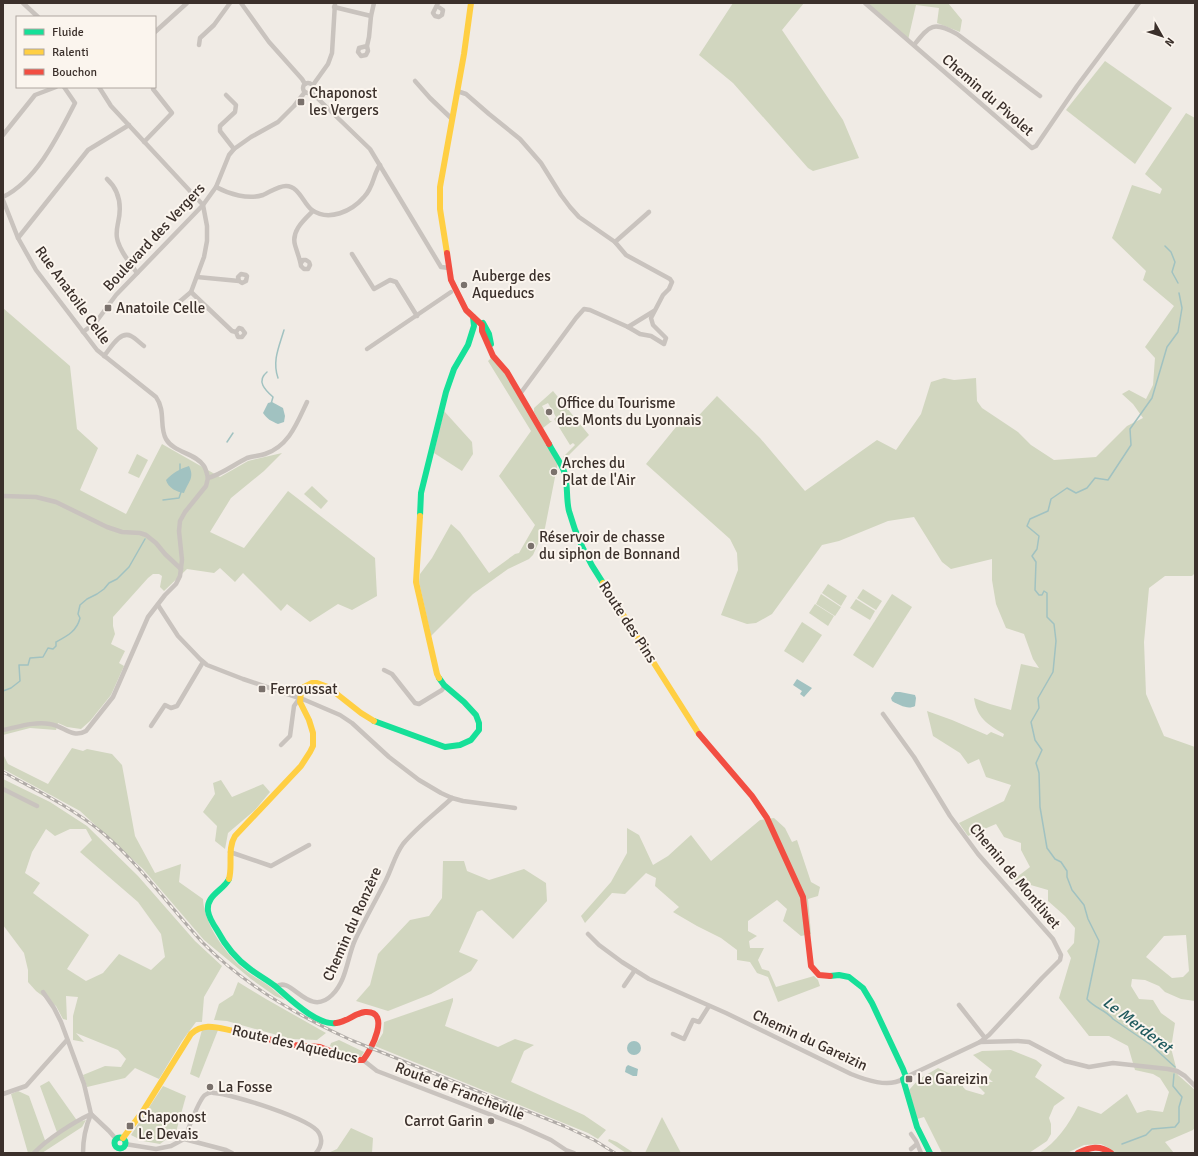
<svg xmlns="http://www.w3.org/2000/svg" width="1198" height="1156" viewBox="0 0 1198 1156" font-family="Signika,sans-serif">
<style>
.green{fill:#d1d6bf;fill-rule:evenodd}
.water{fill:#a1c2c1}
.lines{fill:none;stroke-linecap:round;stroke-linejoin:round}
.stream{stroke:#a1c2c1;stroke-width:1.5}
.street{stroke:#c9c3be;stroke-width:4.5}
.fast{stroke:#16e098;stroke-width:6}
.slow{stroke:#ffcf43;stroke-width:6}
.jam{stroke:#f24e42;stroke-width:6}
.rail-casing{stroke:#b1aca8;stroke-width:3}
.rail{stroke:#fbf5ee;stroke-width:1.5;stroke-dasharray:4.5;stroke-linecap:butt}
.poi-dot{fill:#7a716c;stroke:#fbf5ee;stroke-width:1.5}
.labels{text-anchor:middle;stroke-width:4;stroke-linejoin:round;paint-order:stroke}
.poi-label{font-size:15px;fill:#3b302b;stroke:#fbf5ee;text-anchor:start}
.street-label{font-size:15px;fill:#3b302b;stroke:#fbf5ee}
.water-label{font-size:16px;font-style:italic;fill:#1f5a5e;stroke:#fbf5ee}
</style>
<rect width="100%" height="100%" fill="#f0ebe5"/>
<g class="green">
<path d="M733 3H804L782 30 843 120 859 158 813 171 808 168 733 83 699 55Z"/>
<path d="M870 3H948L962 20 960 32 937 23 939 8 916 5 908 40 868 6Z"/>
<path d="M1105 61 1172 108 1135 164 1066 110Z"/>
<path d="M1186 113 1195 118V573L1192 576H1165L1149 588 1144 642 1146 694 1164 736 1195 747V1001L1181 999 1165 992 1159 986 1145 980 1132 979 1131 986 1139 999 1153 1000 1161 1013 1175 1023 1171 1048 1178 1075 1195 1090V1127L1193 1130 1165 1142 1174 1153H1114L1109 1148 1101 1144 1084 1145 1067 1153H1039C1056 1143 1069 1124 1078 1106L1101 1114 1127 1094 1137 1113 1148 1110 1163 1112 1169 1092 1160 1078 1153 1074 1135 1070 1128 1046 1109 1036H1089L1059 998 1071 958 1067 951 1074 943 1075 928 1065 916 1048 901V890L1013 880 1030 867 1021 850V843L1004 837 996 824 968 836 959 823 1004 801 1011 785 986 777 979 759 968 764 960 753 933 736 927 711 952 720 987 735 991 732 1003 737 1004 734C987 724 977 718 974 698L990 704 1011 710 1021 664 1039 668 1033 659 1024 634 1006 628 996 604 992 580V559L951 569 942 562 914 517 888 521 839 541 822 545 772 614 756 623 747 624 721 615 738 570 737 553 730 539 646 464 680 422 688 427 717 396 760 438 805 491 877 440 896 450 921 414 931 382 944 378 954 380 976 378 977 401 982 408 1018 432 1031 445 1054 460 1096 457 1127 426 1143 418 1133 404 1122 394 1129 390 1146 399 1153 385 1155 358 1145 347 1174 306 1143 280 1146 271 1112 238 1132 185 1160 194 1162 189 1145 174ZM1186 935 1189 971 1183 977 1172 978 1146 957 1164 936Z"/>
<path d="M3 308 70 366 77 429 98 448 80 490 126 514 162 444 220 477 248 461 282 453 264 471 231 498 210 532 244 548 288 491 375 558 377 596 352 610 338 604 310 622 287 604 281 611 243 573 235 582 220 568 214 573 187 569 164 591 160 587 162 576 159 574H153L148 578 113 617V626L115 634 111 644 125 651 119 663 124 666 111 695 90 721 81 729 67 727 58 723 56 730 30 728 3 735Z"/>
<path d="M493 356 503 370 558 462 545 528 533 555 529 559 508 569 473 594 431 636 419 582 420 574 432 558 451 524 460 532 489 573 515 554 519 553 535 525 499 476 531 431 488 361Z"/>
<path d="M553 391 589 435 564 460 563 457 575 445 573 443 570 445 554 419 556 417 548 403 542 406 550 421H552L543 428 534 412V408Z"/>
<path d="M444 411 472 442 473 454 462 471 434 453Z"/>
<path d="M137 454 148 460 139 478 128 473Z"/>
<path d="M312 486 328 501 321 509 304 494Z"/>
<path d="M828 584 847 596 841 606 822 593Z"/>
<path d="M863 589 882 601 876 610 857 598Z"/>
<path d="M821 594 841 607 835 616 816 604Z"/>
<path d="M892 594 912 607 873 668 853 655Z"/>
<path d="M856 599 875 611 870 620 850 608Z"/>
<path d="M815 604 834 616 828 626 809 613Z"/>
<path d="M802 622 822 635 803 663 784 651Z"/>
<path d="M72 748 83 751 87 749 112 754 122 765 135 836 155 873 181 864 179 882 203 899C204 924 226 955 245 970 252 976 261 980 269 986 274 990 280 995 285 1000L275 996 251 979 204 940 143 869 80 811 3 769V754L8 764 48 784Z"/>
<path d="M3 779 50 802 87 826 138 876 195 941 222 966 204 997 202 1022H196L182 1041 159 1079 135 1068 125 1078 87 1087 83 1075 105 1066 121 1067 126 1059 118 1050 76 1033 84 1042 73 1040V1016L78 997 66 996 67 1020 63 1019 56 1006 36 991 28 982V970L24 953 3 925ZM46 829 55 836 70 829H86L92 840 80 852 138 902 161 934 165 957 151 970 119 954 103 973 86 981 67 969 89 935 33 893 40 883 25 873 32 852Z"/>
<path d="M221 780 232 797 263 784 270 792 255 810 228 833 225 849 215 841 217 826 203 812 215 794 213 783Z"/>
<path d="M774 818 785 828 792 842 797 840 811 882 820 887 818 896 808 899 811 934 801 936 783 921 787 909 777 900 748 921V931L757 936 749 941 750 948H764L758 960 762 969 769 971 776 987 814 976 818 980 820 986 778 1002 768 977 757 973 750 962 737 960V950L721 938 697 926 673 912 679 907 655 886 656 878 646 873 625 894 612 893 585 923 581 916 611 882 627 853V828L639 835 653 865 668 856 691 835 711 861 760 820Z"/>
<path d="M443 861H464L467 871 489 880 524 869 546 883 547 901 513 939 482 910 477 912 459 952 478 960 471 971 431 994 388 1011 356 1001 370 985 378 954 410 920 429 916 442 898Z"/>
<path d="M238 982 266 999 326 1033 317 1040 291 1039 227 1021 214 1020 219 1004 233 995Z"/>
<path d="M453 998V1001L445 1026 498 1047 515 1039 534 1045 524 1051 511 1082 584 1115 606 1130 598 1139 588 1133 375 1046 383 1033 384 1022Z"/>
<path d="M209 1028 218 1030 199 1078 190 1074 202 1030Z"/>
<path d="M339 1040 364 1052 361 1057 353 1056 330 1046 331 1043Z"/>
<path d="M1011 1050 1036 1060 1042 1065 1035 1077 1065 1098 1054 1106 1049 1118 1051 1124V1134L1047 1141 1029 1153H942L924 1117 917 1119 909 1090 919 1079 938 1068 963 1080V1087L966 1090 983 1095 985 1093 978 1086 984 1082H993L988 1078 992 1070 973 1055 982 1051Z"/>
<path d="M49 1081 78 1122 86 1120 82 1127 42 1153H28L11 1094 18 1091 29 1096 46 1143 58 1135 40 1086Z"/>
<path d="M163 1086 186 1096 176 1132 160 1144 143 1141 131 1135Z"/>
<path d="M662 1117 681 1153H645Z"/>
<path d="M351 1128 373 1138 372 1153H328L337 1149Z"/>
<path d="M609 1139 617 1142 634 1153H626L608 1141Z"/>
</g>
<g class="water">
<path d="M272 402 283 408 285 416 284 422 278 424C271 421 267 419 263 413L268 403Z"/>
<path d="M189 466C195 478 188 482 184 493 177 492 168 488 166 480 173 473 179 469 189 466Z"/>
<path d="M797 679 812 688 804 697 800 694 802 691 793 685Z"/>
<path d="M895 692H900L915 695 916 698 915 706C908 710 899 705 892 701L891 698Z"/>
<circle cx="634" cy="1048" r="7"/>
<path d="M628 1065 638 1069 637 1076H633L625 1072 626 1067Z"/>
</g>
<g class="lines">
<g class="stream">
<path d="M1165 246 1171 252 1175 262 1172 272 1178 283"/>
<path d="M267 372C256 381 265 390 273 397L271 404"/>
<path d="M278 378C272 361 279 347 284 330"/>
<path d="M227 442 233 433"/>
<path d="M180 464V470"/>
<path d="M163 500 179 498 181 492"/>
<path d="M3 691 11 688 20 681 19 665H28L30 658 43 657 48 648 53 649 56 646V642C67 636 77 631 80 618L78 614 80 605 87 599 97 594 104 589 109 583 117 579 129 567 145 539"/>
<path d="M1175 1067 1151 1045 1113 1019C1106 1010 1094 1008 1087 999L1099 941 1088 919 1084 905 1072 890 1067 877V871L1061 862 1055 859 1047 848 1040 807 1039 773 1036 763 1042 750 1035 740 1031 722 1039 708 1038 698 1053 672 1056 641 1054 624 1047 617V593L1044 591 1042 595H1039L1035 590 1036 562 1032 556 1037 549 1039 536 1027 526 1030 519 1048 511 1051 499 1067 488 1076 493 1087 488 1095 478 1108 480 1131 445 1130 429 1152 398 1167 347 1178 332 1182 308 1179 293"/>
<path d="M1122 1144 1146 1135 1152 1129 1175 1127 1179 1122V1107L1182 1097 1173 1086 1174 1074"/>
</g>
<g class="street">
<path d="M23 3 38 17"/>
<path d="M241 3 269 42 302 79 305 84"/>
<path d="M865 3 1032 148 1036 146 1077 86 1139 3"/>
<path d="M437 6 443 10 442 15 439 17 435 16 433 13 438 3"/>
<path d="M334 7 371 16 374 3"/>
<path d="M155 32 187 3"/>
<path d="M199 45 200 38 214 25 230 3"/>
<path d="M914 45C930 25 933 21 957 34L1040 96"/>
<path d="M367 46 359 48 358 52 361 56 366 55 368 51 367 46 369 37 371 16"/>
<path d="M415 81 430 98 452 119"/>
<circle cx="308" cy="88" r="5"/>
<path d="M313 85 328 64 332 53 335 3"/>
<path d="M99 87 111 106 203 205 207 226V241L204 257 191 292 178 303"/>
<path d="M457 91 466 94 489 114 520 139 541 163 561 195 570 207 579 217 615 242 626 255 670 279 672 282 669 289 663 295 651 318 653 325 666 338 664 344 651 336 640 334 628 327"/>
<path d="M311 92 370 149 441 267 449 268"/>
<path d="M226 95 236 105 235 112 220 126V131L234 149"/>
<path d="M3 135 35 95 56 87"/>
<path d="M144 142 172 113 153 89"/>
<path d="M107 179C120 191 122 206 118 223 117 228 116 232 117 238 119 250 130 263 137 273"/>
<path d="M216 187C229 194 248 200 263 195 270 192 278 186 286 186 299 186 303 203 312 210 329 222 352 211 364 197 374 187 373 174 380 165"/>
<path d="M3 197C37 180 58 136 75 103L64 87"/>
<path d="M3 200 18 238 36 270 97 350 156 397C166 411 159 427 166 439 174 453 196 453 204 466 206 469 207 474 208 478"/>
<path d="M18 238 88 150 129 125"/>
<path d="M615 242 649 212"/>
<path d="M352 254 374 289 390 280 396 282 417 316"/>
<path d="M301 263 303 260H306L309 262 310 265 308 269H304L301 266C300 259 297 252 295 245 291 231 304 220 313 211"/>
<path d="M197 277 239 281 242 283 246 281 247 276 246 275 241 274 238 277 239 281"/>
<path d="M191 292 232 331 236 332 238 337H242L245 333 242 329 239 328 236 332"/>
<path d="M83 332 96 322 116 295 203 205 216 187 229 155 234 149 251 137 278 122 294 106 305 92"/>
<path d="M367 349 451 292"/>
<path d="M104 356C110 349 120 330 131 336 135 338 140 343 144 346"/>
<path d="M520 394 576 318 584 309 590 310 628 327 654 311"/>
<path d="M208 478C222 474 233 465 247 458 253 456 259 456 265 454 289 446 297 423 307 402"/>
<path d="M3 496 36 497 56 502 107 527 122 532 140 533 146 535 156 543 165 554 181 569"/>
<path d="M158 605 178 636 200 659 207 665 243 679 305 700 340 715 352 723 389 757 419 780 441 793 452 798 463 801 515 808"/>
<path d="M384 670 392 674 415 703 419 704 442 690 445 686"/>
<path d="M883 714 914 757 950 816 978 854 1053 939 1061 955 1060 960 1042 978 989 1035 980 1042"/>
<path d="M151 726 165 705 171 708 177 706 203 662"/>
<path d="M3 730C18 727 35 721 50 724 64 726 72 739 86 731L113 697 148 617 165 595 176 584 180 576 182 560 179 531 180 521 185 512 206 486 208 478"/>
<path d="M281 745 290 736 294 706 299 699"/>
<path d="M3 789 37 806"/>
<path d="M230 852 271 866 309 845"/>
<path d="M588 934 599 945 622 962 649 979 726 1013 851 1074C866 1080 888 1088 903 1079"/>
<path d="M624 986 635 970"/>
<path d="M276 987C291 974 308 1019 332 995 347 980 347 958 355 940 365 919 376 900 386 880 392 868 395 855 403 844 417 827 436 813 452 798"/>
<path d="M43 992 54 1008 61 1022 84 1084 91 1114 109 1131 116 1139"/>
<path d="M959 1005 985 1038"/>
<path d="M673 1034 684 1039 693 1020 699 1022 709 1006"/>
<path d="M363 1060 377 1071 520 1126 551 1140 566 1150 574 1153"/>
<path d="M906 1077 980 1042 1018 1041 1029 1042 1065 1061 1089 1067 1113 1063 1168 1069 1177 1071 1185 1076 1195 1086"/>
<path d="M3 1094 26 1086 67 1040"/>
<path d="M911 1134 916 1141 921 1153"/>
<path d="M184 1139C189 1129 198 1100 205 1095 208 1093 211 1092 214 1093 232 1094 312 1119 319 1133 323 1140 321 1147 316 1153"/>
<path d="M125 1144 156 1149 171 1146 184 1139 226 1150 232 1153"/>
<path d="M911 1149 917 1144"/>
<path d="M34 1153C47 1139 74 1122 91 1114"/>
<path d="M83 1153C83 1138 85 1128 91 1114"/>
</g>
<g class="fast">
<path d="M483 323 489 334 491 344"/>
<path d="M549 444C554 454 562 464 565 474 568 486 566 499 569 511 576 537 588 561 603 583"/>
<path d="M420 516 421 493 446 392 454 369 468 345 474 326 473 317"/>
<path d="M374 721 445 747 460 745 471 740 479 730V723L476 715 464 702 444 685 439 678"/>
<path d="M229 879C223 891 206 895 208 911 209 918 213 924 217 930 225 945 236 959 250 969 258 975 267 980 275 986 289 998 317 1026 336 1023"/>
<path d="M830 976 839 975 849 977 863 988 872 1003 903 1069 906 1077 903 1079 917 1127 930 1153"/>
<circle cx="120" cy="1143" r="5.5"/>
</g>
<g class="slow">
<path d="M447 253 440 209V187L464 54 471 3"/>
<path d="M420 516 416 582 437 674 439 678"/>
<path d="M603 583 699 734"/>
<path d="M229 879C233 865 227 849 235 836L301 766 310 752 313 746V733L309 720 300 702 301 692 304 687 312 683H317L328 687 361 713 374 721"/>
<path d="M123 1138 143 1111 191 1034C204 1022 218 1028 234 1031"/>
</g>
<g class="jam">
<path d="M447 253 451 280 466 310 482 325V331L493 356 507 372 549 444"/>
<path d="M699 734 752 796 767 818 803 897 811 966 819 975 830 976"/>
<path d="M234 1031 293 1045 320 1047 352 1060H363C371 1051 392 1010 365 1012 355 1013 347 1022 336 1023"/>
<path d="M1078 1153C1090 1147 1100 1145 1111 1153"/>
</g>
<defs>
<path id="rail" d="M3 772C38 791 73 808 104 834 141 866 169 906 202 942 243 984 298 1016 351 1040L564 1126 594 1140 615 1153"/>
</defs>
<use href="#rail" class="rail-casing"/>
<use href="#rail" class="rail"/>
</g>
<g class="poi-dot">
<rect x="297" y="98" width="8" height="8" rx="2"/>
<circle cx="464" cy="285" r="4"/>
<rect x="104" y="304" width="8" height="8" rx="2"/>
<circle cx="549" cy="412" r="4"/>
<circle cx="554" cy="472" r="4"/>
<circle cx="531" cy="546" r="4"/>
<rect x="258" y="685" width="8" height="8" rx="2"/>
<rect x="905" y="1075" width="8" height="8" rx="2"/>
<circle cx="210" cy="1087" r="4"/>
<circle cx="491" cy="1121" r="4"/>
<rect x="126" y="1122" width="8" height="8" rx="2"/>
</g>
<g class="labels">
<g class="poi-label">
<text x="309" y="98">Chaponost<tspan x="309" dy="17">les Vergers</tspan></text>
<text x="472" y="281">Auberge des<tspan x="472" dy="17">Aqueducs</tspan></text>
<text x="116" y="313">Anatoile Celle</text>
<text x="557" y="408">Office du Tourisme<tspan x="557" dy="17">des Monts du Lyonnais</tspan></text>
<text x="562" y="468">Arches du<tspan x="562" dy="17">Plat de l'Air</tspan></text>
<text x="539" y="542">Réservoir de chasse<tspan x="539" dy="17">du siphon de Bonnand</tspan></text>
<text x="270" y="694">Ferroussat</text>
<text x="917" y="1084">Le Gareizin</text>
<text x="218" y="1092">La Fosse</text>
<text x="138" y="1122">Chaponost<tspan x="138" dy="17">Le Devais</tspan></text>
<text x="483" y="1126" text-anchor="end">Carrot Garin</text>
</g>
<g class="street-label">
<text transform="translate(988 95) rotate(41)" y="5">Chemin du Pivolet</text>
<text transform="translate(154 237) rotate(-47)" y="5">Boulevard des Vergers</text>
<text transform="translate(73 295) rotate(54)" y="5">Rue Anatoile Celle</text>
<text transform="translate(628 622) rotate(57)" y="5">Route des Pins</text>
<text transform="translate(1015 876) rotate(50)" y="5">Chemin de Montlivet</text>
<text transform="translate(352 924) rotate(-66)" y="5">Chemin du Ronzère</text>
<text transform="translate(810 1040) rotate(25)" y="5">Chemin du Gareizin</text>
<text transform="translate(295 1044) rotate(13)" y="5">Route des Aqueducs</text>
<text transform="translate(460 1091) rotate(21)" y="5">Route de Francheville</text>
</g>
<g class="water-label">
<text transform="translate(1138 1024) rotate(37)" y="6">Le Merderet</text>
</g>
</g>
<rect width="1198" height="1156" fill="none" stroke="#3b302b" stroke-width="8"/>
<rect x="16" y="16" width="140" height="72" fill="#fbf5ee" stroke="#aea6a0"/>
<rect x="24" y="29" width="20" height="6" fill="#16e098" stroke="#aea6a0"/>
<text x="52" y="36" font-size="12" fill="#3b302b">Fluide</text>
<rect x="24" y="49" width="20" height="6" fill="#ffcf43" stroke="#aea6a0"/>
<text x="52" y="56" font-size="12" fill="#3b302b">Ralenti</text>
<rect x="24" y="69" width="20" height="6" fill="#f24e42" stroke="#aea6a0"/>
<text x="52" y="76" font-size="12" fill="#3b302b">Bouchon</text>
<g transform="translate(1162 36) rotate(129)" stroke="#fbf5ee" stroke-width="3" paint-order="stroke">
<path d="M0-3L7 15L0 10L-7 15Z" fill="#3b302b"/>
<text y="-6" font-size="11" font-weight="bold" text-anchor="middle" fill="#3b302b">N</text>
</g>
</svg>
